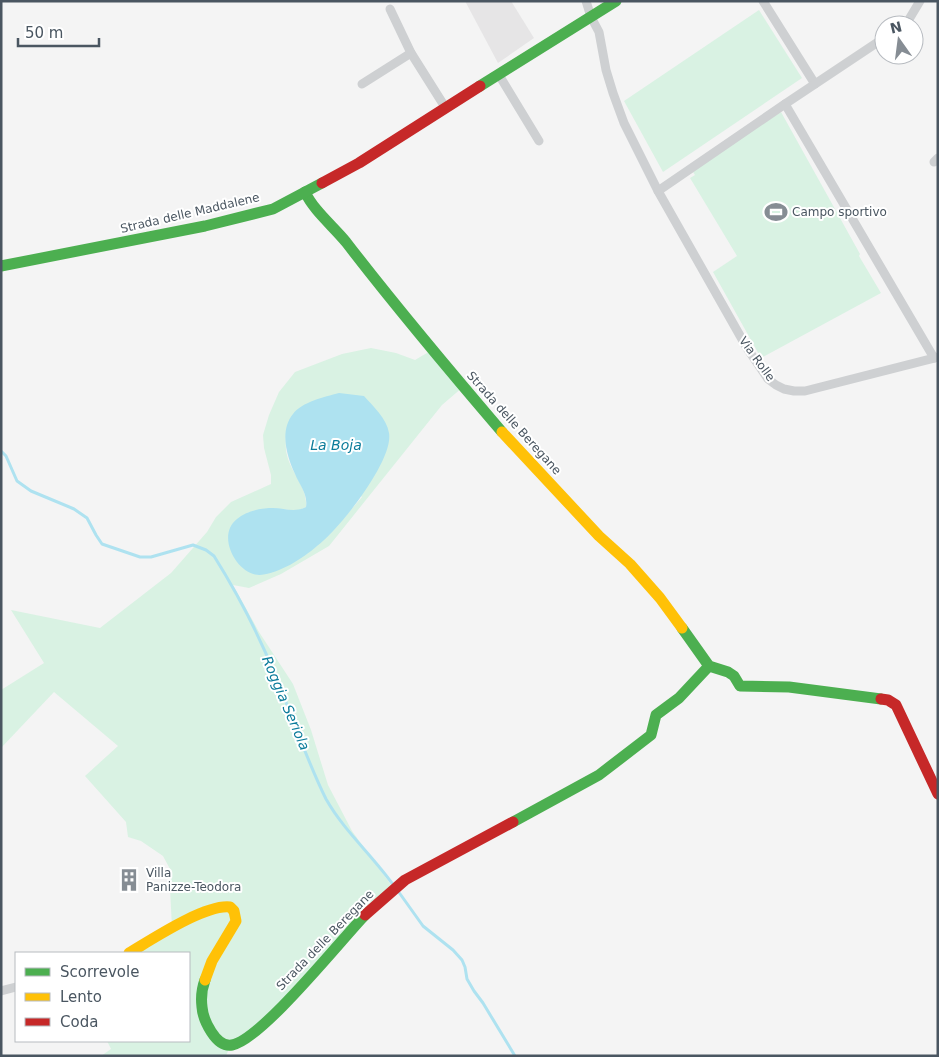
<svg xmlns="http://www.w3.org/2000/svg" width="939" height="1057" viewBox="0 0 939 1057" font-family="'DejaVu Sans',sans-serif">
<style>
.education{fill:#e6e5e6}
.green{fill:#d9f2e3;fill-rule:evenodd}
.water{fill:#aee2f0}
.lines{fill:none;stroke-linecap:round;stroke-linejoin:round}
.stream{stroke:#aee2f0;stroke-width:3}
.street{stroke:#ced0d2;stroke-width:9}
.fast{stroke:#4caf50;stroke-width:11}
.slow{stroke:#ffc107;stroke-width:11}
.jam{stroke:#c62828;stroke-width:11}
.labels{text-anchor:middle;stroke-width:4;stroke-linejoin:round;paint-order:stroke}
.poi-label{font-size:12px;fill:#4a5661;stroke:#fff;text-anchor:start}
.street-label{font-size:12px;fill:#4a5661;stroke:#fff}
.water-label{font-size:14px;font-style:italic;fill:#0c7c9b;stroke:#fff}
</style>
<rect width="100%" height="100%" fill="#f4f4f4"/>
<path class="education" d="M465 1H511L534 38 498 63Z"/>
<g class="green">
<path d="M759 10 802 78 663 172 624 101Z"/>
<path d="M781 112 860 254 859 256 881 293 761 358 713 272 737 256 690 178 695 175 691 169Z"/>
<path d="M371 348 396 353 415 360 432 350 463 387 442 405 329 546 281 574 249 588 233 585 259 632 293 684 311 730 328 785 352 831 394 889 273 1016 230 1046 226 1056H101L111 1049 107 1041H189V953H129L172 928 170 888V869L163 856 141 841 128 837 126 822 85 776 118 746 54 692 1 748V690L44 663 11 610 100 628 171 573 207 532 216 517 231 502 271 484V475L264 448 263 435 269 415 279 392 295 372 342 354ZM286 431 362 497 329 535 258 575 245 569 233 555 247 513 272 508 298 511 306 507C308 488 291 473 287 455 285 448 286 439 286 431Z"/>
</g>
<path class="water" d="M339 393 364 396C373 406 387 419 389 433 394 460 339 530 317 546 302 559 280 573 260 575 238 576 215 536 237 519 246 511 261 508 273 508 285 508 294 513 306 507 308 494 300 486 295 474 287 457 279 431 293 414 302 402 324 397 339 393Z"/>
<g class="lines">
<g class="stream">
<path d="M1 451 6 456 17 481 31 491 74 509 87 518 96 535 102 544 140 557H151L193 545 206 550 214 556C239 596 261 639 278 682 294 721 307 761 326 799 344 831 373 856 394 886"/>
<path d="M398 891 423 926 453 950 462 960 465 967 467 979 474 991 483 1003 515 1056"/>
</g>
<g class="street">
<path d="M586 1 591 17 599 32 606 70 613 93 624 123 658 191 747 348 768 379 776 385 784 389 794 391H805L938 357"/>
<path d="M763 1 815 84"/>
<path d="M390 9 411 53 445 107"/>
<path d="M903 25 908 21 920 1"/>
<path d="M499 75 539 141"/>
<path d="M362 84 411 53"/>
<path d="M785 104 884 38"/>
<path d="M934 162 938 158"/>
<path d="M658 191 785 104 934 358"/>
<path d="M1 991 16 987"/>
</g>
<g class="fast">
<path d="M480 86 616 1"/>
<path d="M305 192C314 211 333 226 346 242 396 307 449 370 502 432"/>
<path d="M1 266 205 226 273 209 322 183"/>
<path d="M682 628 709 666 728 672 734 676 740 686 789 687 881 699"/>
<path d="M513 822 599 775 651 735 656 715 679 698 709 666"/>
<path d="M205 980C202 988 201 999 202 1007 203 1020 216 1048 232 1045 261 1040 341 940 365 915"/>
</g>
<g class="slow">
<path d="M502 432 599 536 630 564 660 598 682 628"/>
<path d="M129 953C151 940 205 904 230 907L234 911 236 921 212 961 205 980"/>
</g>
<g class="jam">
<path d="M322 183 359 163 480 86"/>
<path d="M881 699 888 700 896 705 938 794"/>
<path d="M365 915 405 880 513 822"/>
</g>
</g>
<defs>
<symbol id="stadium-bare" viewBox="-9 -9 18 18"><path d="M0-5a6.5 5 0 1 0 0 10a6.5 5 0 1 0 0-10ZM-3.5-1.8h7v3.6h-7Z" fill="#868d94" stroke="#fff" stroke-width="2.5" paint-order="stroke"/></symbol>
<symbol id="building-bare" viewBox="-9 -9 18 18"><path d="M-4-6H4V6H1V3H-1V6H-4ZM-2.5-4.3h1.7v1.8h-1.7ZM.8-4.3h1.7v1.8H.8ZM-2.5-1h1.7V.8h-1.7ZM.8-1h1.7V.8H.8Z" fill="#868d94" stroke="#fff" stroke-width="2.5" paint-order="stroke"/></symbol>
</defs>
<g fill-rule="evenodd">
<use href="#stadium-bare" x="760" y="196" width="32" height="32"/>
<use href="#building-bare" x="113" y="864" width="32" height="32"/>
</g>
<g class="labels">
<g class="poi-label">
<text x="792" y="216">Campo sportivo</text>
<text x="146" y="877">Villa<tspan x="146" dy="14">Panizze-Teodora</tspan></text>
</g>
<g class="street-label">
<text transform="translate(190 213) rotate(-13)" y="4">Strada delle Maddalene</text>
<text transform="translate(757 359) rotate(54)" y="4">Via Rolle</text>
<text transform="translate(514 423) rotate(48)" y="4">Strada delle Beregane</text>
<text transform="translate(325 940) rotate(-46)" y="4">Strada delle Beregane</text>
</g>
<g class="water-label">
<text x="336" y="450">La Boja</text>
<text transform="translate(286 703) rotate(67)" y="5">Roggia Seriola</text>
</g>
</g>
<rect width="939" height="1057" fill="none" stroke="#4a5661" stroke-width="5"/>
<rect x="15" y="952" width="175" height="90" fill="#ffffff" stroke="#b7bbc0"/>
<rect x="25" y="968" width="25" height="8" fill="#4caf50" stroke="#b7bbc0"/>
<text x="60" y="977" font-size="15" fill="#4a5661">Scorrevole</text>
<rect x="25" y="993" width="25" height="8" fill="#ffc107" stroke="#b7bbc0"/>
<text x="60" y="1002" font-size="15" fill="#4a5661">Lento</text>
<rect x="25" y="1018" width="25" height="8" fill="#c62828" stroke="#b7bbc0"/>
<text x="60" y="1027" font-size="15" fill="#4a5661">Coda</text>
<g transform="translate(899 40) rotate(346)"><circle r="24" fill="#ffffff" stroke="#b7bbc0"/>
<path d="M0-4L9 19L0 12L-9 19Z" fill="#868d94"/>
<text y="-8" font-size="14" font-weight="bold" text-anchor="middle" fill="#4a5661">N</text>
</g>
<path d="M18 38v8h81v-8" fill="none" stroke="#4a5661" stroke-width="2.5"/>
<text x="25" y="38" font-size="15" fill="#4a5661" stroke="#ffffff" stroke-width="4" paint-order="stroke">50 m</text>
</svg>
